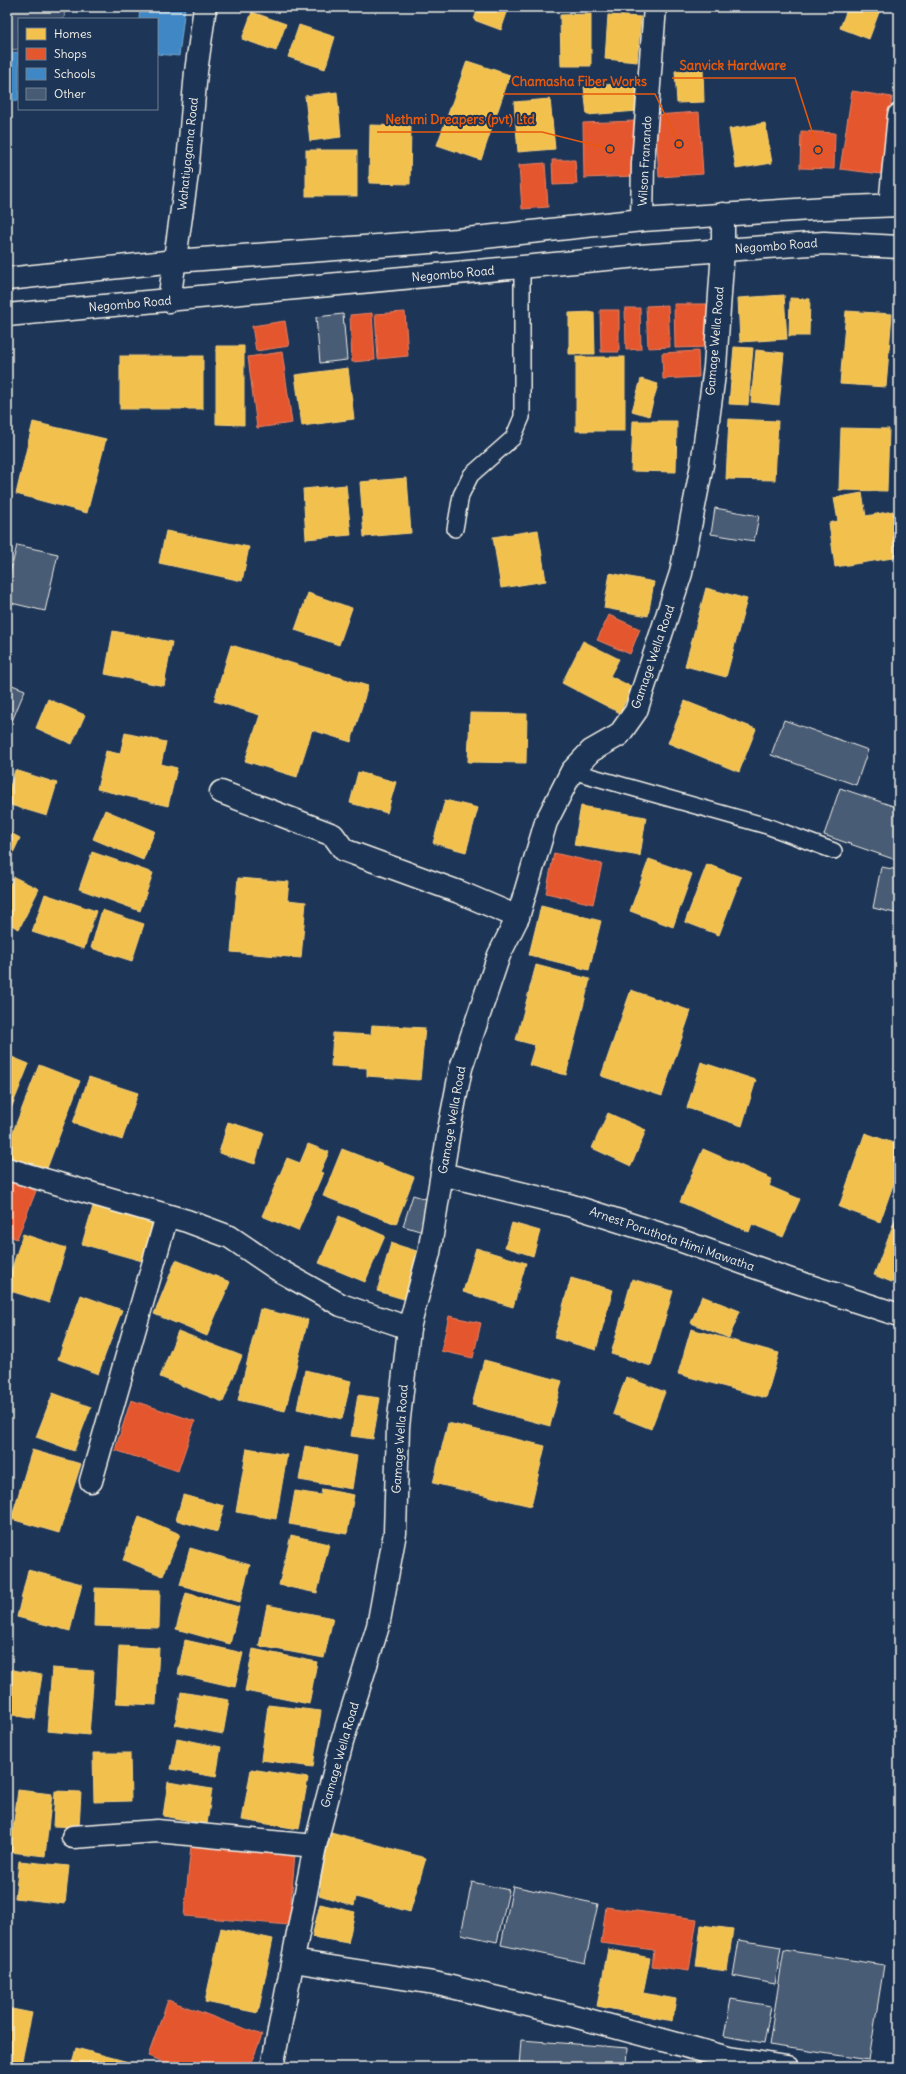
<svg xmlns="http://www.w3.org/2000/svg" width="906" height="2074" viewBox="0 0 906 2074" font-family="Delius,sans-serif">
<style>
.green{fill:#354a67;stroke:#949ea8}
.homes{fill:#f2c14e;stroke:#f3cf7c}
.shops{fill:#e4572e;stroke:#e98566}
.schools{fill:#3f88c5;stroke:#75a8d0}
.building{fill:#485b74;stroke:#f4f1e8}
.lines{fill:none;stroke-linecap:round;stroke-linejoin:round}
.lane-casing{stroke:#f4f1e8;stroke-width:18}
.street-casing{stroke:#f4f1e8;stroke-width:25}
.highway-casing{stroke:#f4f1e8;stroke-width:25}
.lane{stroke:#1d3557;stroke-width:15}
.street{stroke:#1d3557;stroke-width:22}
.highway{stroke:#1d3557;stroke-width:22}
.labels{text-anchor:middle;stroke-width:4;stroke-linejoin:round;paint-order:stroke}
.street-label{font-size:12px;fill:#f4f1e8;stroke:#1d3557}
.leader{fill:none;stroke:#e8590c;stroke-width:1.5}
.callout-dot{fill:#e8590c;stroke:#1d3557;stroke-width:1.5}
.callout-label{font-size:13px;text-anchor:middle;font-weight:bold;fill:#e8590c;stroke:#1d3557;stroke-width:4;stroke-linejoin:round;paint-order:stroke}
</style>
<rect width="100%" height="100%" fill="#1d3557"/>
<filter id="ink" filterUnits="userSpaceOnUse"><feTurbulence type="fractalNoise" baseFrequency=".025" numOctaves="2"/><feDisplacementMap in="SourceGraphic" scale="8" xChannelSelector="R" yChannelSelector="G"/><feConvolveMatrix kernelMatrix="1 2 1 2 8 2 1 2 1" color-interpolation-filters="sRGB"/></filter>
<g filter="url(#ink)">
<path class="green" d="M7 7H65L64 19H19V49L7 50Z"/>
<g class="homes">
<path d="M478 7H509L501 30 474 20Z"/>
<path d="M848 7H881L869 39 840 28Z"/>
<path d="M252 12 286 24 276 51 242 39Z"/>
<path d="M591 14V66H561L560 15Z"/>
<path d="M608 15 641 17 637 62 605 59Z"/>
<path d="M299 25 335 37 325 69 288 57Z"/>
<path d="M467 61 510 75 481 160 437 145Z"/>
<path d="M703 69 704 102 677 103 675 71Z"/>
<path d="M636 82 638 111 587 115 584 87Z"/>
<path d="M337 92 341 137 310 141 305 96Z"/>
<path d="M550 99 555 149 518 152 514 102Z"/>
<path d="M765 123 772 163 736 169 729 129Z"/>
<path d="M370 125 411 126 410 184 369 183Z"/>
<rect x="306" y="150" width="51" height="46"/>
<path d="M784 295 787 339 740 342 738 298Z"/>
<path d="M790 298 810 299 809 336H789Z"/>
<path d="M846 311 892 314 886 387 840 384Z"/>
<path d="M594 312 595 354H569V313Z"/>
<path d="M216 346H244V425L216 424Z"/>
<path d="M734 347 753 348 748 405 729 404Z"/>
<path d="M756 350 784 353 779 405 751 402Z"/>
<rect x="120" y="356" width="83" height="53"/>
<rect x="576" y="357" width="49" height="74"/>
<path d="M348 368 354 419 302 426 295 375Z"/>
<path d="M641 379 658 384 649 416 632 411Z"/>
<path d="M729 419 778 421 775 480 726 479Z"/>
<path d="M633 421H677L676 472 631 471Z"/>
<path d="M33 422 106 439 87 513 16 494Z"/>
<path d="M841 428 889 429 887 491 839 490Z"/>
<path d="M407 478 411 533 364 537 360 482Z"/>
<path d="M346 485 351 535 306 539 303 489Z"/>
<path d="M862 493 866 516 893 511 899 557 835 567 829 523 838 521 834 498Z"/>
<path d="M538 530 546 581 501 588 493 537Z"/>
<path d="M166 531 249 547 242 581 159 563Z"/>
<path d="M610 573 654 582 648 616 604 608Z"/>
<path d="M706 588 747 599 726 677 685 666Z"/>
<path d="M308 593 352 608 339 645 295 630Z"/>
<path d="M113 631 172 642 164 686 105 674Z"/>
<path d="M583 641 619 659 610 676 632 687 620 713 562 683Z"/>
<path d="M231 645 368 686 351 742 312 730 297 777 245 761 260 715 214 701Z"/>
<path d="M48 699 85 715 72 744 36 728Z"/>
<path d="M685 701 756 729 739 772 668 743Z"/>
<path d="M470 713 527 714 526 763 468 762Z"/>
<path d="M125 733 166 742 161 764 177 768 168 806 97 789 106 751 120 754Z"/>
<path d="M15 770 57 783 47 816 7 804V797Z"/>
<path d="M358 772 396 782 387 813 350 803Z"/>
<path d="M445 800 478 808 466 852 433 843Z"/>
<path d="M581 806 646 817 640 856 574 845Z"/>
<path d="M105 810 155 831 143 860 93 839Z"/>
<path d="M7 831 20 838 7 866Z"/>
<path d="M92 852 153 873 140 911 79 889Z"/>
<path d="M649 859 692 874 673 927 630 911Z"/>
<path d="M707 864 741 877 719 935 685 922Z"/>
<path d="M14 877 39 889 19 929 7 923V890Z"/>
<path d="M238 878 289 882 287 900 306 902 301 958 231 952Z"/>
<path d="M45 894 96 911 84 949 32 932Z"/>
<path d="M541 906 601 921 589 970 529 955Z"/>
<path d="M102 910 144 924 132 961 91 948Z"/>
<path d="M536 965 590 979 566 1075 529 1065 535 1045 516 1040Z"/>
<path d="M631 990 691 1011 662 1096 601 1076Z"/>
<path d="M372 1025 425 1028 420 1080 367 1076V1068L331 1066 333 1033 371 1035Z"/>
<path d="M7 1055 29 1064 8 1116H7Z"/>
<path d="M701 1062 756 1080 742 1126 687 1108Z"/>
<path d="M39 1065 80 1081 46 1171 7 1156V1147Z"/>
<path d="M89 1077 138 1093 122 1140 73 1123Z"/>
<path d="M608 1113 646 1130 631 1166 592 1148Z"/>
<path d="M228 1122 264 1133 255 1164 219 1153Z"/>
<path d="M865 1133 899 1145V1168L880 1222 839 1207Z"/>
<path d="M308 1144 329 1152 320 1172 323 1173 298 1231 262 1216 287 1158 300 1163Z"/>
<path d="M342 1149 414 1177 396 1224 323 1196Z"/>
<path d="M703 1149 772 1179 769 1186 800 1199 783 1237 752 1224 749 1232 680 1202Z"/>
<path d="M94 1203 161 1222 149 1263 82 1244Z"/>
<path d="M899 1209V1285L874 1275Z"/>
<path d="M339 1216 385 1236 365 1282 319 1263Z"/>
<path d="M512 1223 540 1231 533 1256 505 1247Z"/>
<path d="M23 1234 66 1248 49 1303 7 1290V1283Z"/>
<path d="M391 1243 420 1252 407 1300 377 1291Z"/>
<path d="M476 1248 526 1263 513 1307 463 1292Z"/>
<path d="M176 1260 230 1282 207 1336 154 1314Z"/>
<path d="M571 1278 613 1290 596 1350 554 1338Z"/>
<path d="M632 1279 673 1291 651 1366 611 1354Z"/>
<path d="M81 1295 122 1310 98 1374 58 1359Z"/>
<path d="M702 1296 740 1311 729 1338 691 1323Z"/>
<path d="M260 1309 308 1320 285 1411 238 1400Z"/>
<path d="M691 1329 779 1353 766 1398 678 1374Z"/>
<path d="M178 1331 242 1356 223 1402 160 1377Z"/>
<path d="M484 1360 562 1381 550 1426 472 1405Z"/>
<path d="M305 1370 351 1381 342 1419 297 1409Z"/>
<path d="M626 1377 665 1392 651 1429 613 1414Z"/>
<path d="M53 1393 91 1407 74 1451 36 1437Z"/>
<path d="M358 1395 380 1398 373 1439 351 1436Z"/>
<path d="M448 1423 545 1446 531 1506 433 1483Z"/>
<path d="M305 1446 357 1456 352 1489 299 1480Z"/>
<path d="M247 1448 287 1455 276 1519 236 1512Z"/>
<path d="M32 1450 81 1464 59 1533 11 1519Z"/>
<path d="M322 1489 354 1495 347 1534 289 1524 295 1491 321 1495Z"/>
<path d="M183 1495 224 1506 217 1532 176 1520Z"/>
<path d="M139 1517 180 1534 163 1576 123 1560Z"/>
<path d="M291 1535 329 1544 317 1593 279 1585Z"/>
<path d="M190 1548 250 1565 240 1602 180 1585Z"/>
<path d="M28 1570 82 1584 70 1631 17 1617Z"/>
<path d="M95 1588 160 1590 159 1628 94 1626Z"/>
<path d="M186 1593 239 1607 230 1644 176 1629Z"/>
<path d="M267 1605 333 1618 324 1658 259 1646Z"/>
<path d="M185 1640 243 1653 235 1687 178 1674Z"/>
<path d="M119 1646 159 1648 156 1705 116 1703Z"/>
<path d="M253 1649 317 1662 309 1704 245 1691Z"/>
<path d="M52 1668 94 1671 89 1735 47 1731Z"/>
<path d="M7 1669 42 1675 35 1719 7 1714Z"/>
<path d="M181 1692 229 1700 223 1734 175 1725Z"/>
<path d="M268 1705 321 1711 313 1767 261 1760Z"/>
<path d="M177 1738 221 1747 216 1777 171 1769Z"/>
<path d="M93 1753H130L131 1801 94 1802Z"/>
<path d="M251 1769 308 1778 299 1829 242 1820Z"/>
<path d="M168 1782 212 1789 207 1824 163 1816Z"/>
<path d="M18 1790 52 1794 45 1856 10 1852Z"/>
<path d="M55 1791 81 1792 79 1827 53 1826Z"/>
<path d="M331 1832 426 1858 410 1912 356 1897 354 1906 319 1895 321 1887 315 1885Z"/>
<path d="M19 1861 69 1866 65 1904 15 1898Z"/>
<path d="M320 1904 355 1912 348 1943 312 1937Z"/>
<path d="M701 1925 733 1929 727 1971 696 1967Z"/>
<path d="M221 1928 273 1939 258 2013 205 2002Z"/>
<path d="M608 1949 650 1958 643 1993 676 1999 672 2021 597 2006Z"/>
<path d="M7 2008 32 2013 21 2065 7 2062Z"/>
<path d="M76 2048 132 2063 131 2067H71Z"/>
</g>
<g class="shops">
<path d="M852 91 892 97 881 174 840 169Z"/>
<path d="M699 112 703 174 659 177 655 115Z"/>
<path d="M635 121 636 176 584 178 583 123Z"/>
<path d="M801 131 835 133 834 169 800 168Z"/>
<path d="M552 160H575L577 184 553 185Z"/>
<path d="M545 163 548 207 522 209 519 165Z"/>
<path d="M674 304H708L710 347 675 348Z"/>
<path d="M668 305 670 347 648 348 646 306Z"/>
<path d="M625 308H640L641 349 626 350Z"/>
<path d="M600 310H619V352H601Z"/>
<path d="M405 312 408 356 378 359 375 314Z"/>
<path d="M372 313 375 360 352 362 350 315Z"/>
<path d="M285 321 289 346 256 351 252 326Z"/>
<path d="M698 351 699 377 663 379 662 353Z"/>
<path d="M282 352 292 423 257 428 248 357Z"/>
<path d="M609 615 640 629 630 654 597 640Z"/>
<path d="M554 853 602 864 593 904 546 893Z"/>
<path d="M7 1180 36 1191 17 1239 7 1235Z"/>
<path d="M449 1316 481 1323 473 1358 441 1351Z"/>
<path d="M131 1400 195 1421 178 1471 115 1450Z"/>
<path d="M191 1845 295 1854 289 1925 184 1916Z"/>
<path d="M606 1907 697 1919 689 1971 652 1966 654 1950 601 1943Z"/>
<path d="M168 2000 262 2035 250 2067H178L148 2056Z"/>
</g>
<g class="schools">
<path d="M140 7H185L179 56 157 54V19H139Z"/>
<path d="M19 52V100L7 101V53Z"/>
</g>
<g class="building">
<path d="M343 314 347 360 320 363 316 317Z"/>
<path d="M715 508 759 516 754 541 711 534Z"/>
<path d="M17 545 58 554 45 611 7 602V586Z"/>
<path d="M7 683 25 690 12 721 7 719Z"/>
<path d="M784 720 868 750 856 785 771 755Z"/>
<path d="M840 788 899 808V861L824 835Z"/>
<path d="M881 867 899 870V914L873 908Z"/>
<path d="M413 1195 433 1201 423 1232 403 1226Z"/>
<path d="M472 1882 509 1890 497 1942 461 1934Z"/>
<path d="M513 1886 598 1904 585 1963 501 1945Z"/>
<path d="M739 1940 781 1947 775 1984 733 1976Z"/>
<path d="M784 1950 884 1965 869 2060 769 2045Z"/>
<path d="M731 1999 771 2006 764 2043 724 2036Z"/>
<path d="M521 2040 628 2048 627 2067H519Z"/>
</g>
<g class="lines">
<defs>
<g id="lane">
<path d="M455 529 461 495 471 475 513 438 522 417V268"/>
<path d="M572 771 767 826 834 851"/>
</g>
<g id="street">
<path d="M890 205 899 115"/>
<path d="M642 220 643 163 655 7"/>
<path d="M169 301 187 174 196 72 205 7"/>
<path d="M221 792 333 835 344 850 459 892 518 917"/>
<path d="M7 1169 187 1221 230 1237 277 1269 341 1305 409 1328"/>
<path d="M442 1174 569 1205 679 1240 791 1280 899 1315"/>
<path d="M91 1481 167 1216"/>
<path d="M73 1837 157 1831 315 1846"/>
<path d="M293 1961 434 1983 570 2015 729 2058 787 2067"/>
<path d="M272 2067 315 1846 342 1742 378 1626 395 1533 398 1427 409 1328 429 1253 449 1130 461 1068 499 955 518 917 546 822 572 771 591 751 619 735 636 711 681 573 702 465 715 367 723 250V214"/>
</g>
<g id="highway">
<path d="M7 279 175 261 457 240 642 220 826 208 899 205"/>
<path d="M7 315 639 256 824 243 899 247"/>
</g>
</defs>
<use href="#lane" class="lane-casing"/>
<use href="#street" class="street-casing"/>
<use href="#highway" class="highway-casing"/>
<use href="#lane" class="lane"/>
<use href="#street" class="street"/>
<use href="#highway" class="highway"/>
</g>
</g>
<g class="labels">
<g class="street-label">
<text transform="translate(188 154) rotate(-84)" y="4">Wahatiyagama Road</text>
<text transform="translate(645 161) rotate(-87)" y="4">Wilson Franando</text>
<text transform="translate(776 246) rotate(-4)" y="4">Negombo Road</text>
<text transform="translate(453 274) rotate(-5)" y="4">Negombo Road</text>
<text transform="translate(130 304) rotate(-5)" y="4">Negombo Road</text>
<text transform="translate(715 341) rotate(-85)" y="4">Gamage Wella Road</text>
<text transform="translate(653 657) rotate(-71)" y="4">Gamage Wella Road</text>
<text transform="translate(452 1120) rotate(-80)" y="4">Gamage Wella Road</text>
<text transform="translate(672 1239) rotate(19)" y="4">Arnest Poruthota Himi Mawatha</text>
<text transform="translate(400 1439) rotate(-86)" y="4">Gamage Wella Road</text>
<text transform="translate(340 1755) rotate(-74)" y="4">Gamage Wella Road</text>
</g>
</g>
<path class="leader" d="M818 150L795 78H672M679 144L655 94H503M610 149L542 132H377"/>
<g class="callout-dot">
<circle cx="818" cy="150" r="4"/>
<circle cx="679" cy="144" r="4"/>
<circle cx="610" cy="149" r="4"/>
</g>
<g class="callout-label">
<text x="733" y="70">Sanvick Hardware</text>
<text x="579" y="86">Chamasha Fiber Works</text>
<text x="460" y="124">Nethmi Dreapers (pvt) Ltd</text>
</g>
<rect width="906" height="2074" fill="none" stroke="#1d3557" stroke-width="24"/>
<rect x="12" y="12" width="882" height="2050" fill="none" stroke="#f4f1e8" stroke-width="1.5" filter="url(#ink)"/>
<rect x="18" y="18" width="140" height="92" fill="#1d3557" stroke="#738091"/>
<rect x="26" y="28" width="20" height="12" fill="#f2c14e" stroke="#738091"/>
<text x="54" y="38" font-size="12" fill="#f4f1e8">Homes</text>
<rect x="26" y="48" width="20" height="12" fill="#e4572e" stroke="#738091"/>
<text x="54" y="58" font-size="12" fill="#f4f1e8">Shops</text>
<rect x="26" y="68" width="20" height="12" fill="#3f88c5" stroke="#738091"/>
<text x="54" y="78" font-size="12" fill="#f4f1e8">Schools</text>
<rect x="26" y="88" width="20" height="12" fill="#485b74" stroke="#738091"/>
<text x="54" y="98" font-size="12" fill="#f4f1e8">Other</text>
</svg>
